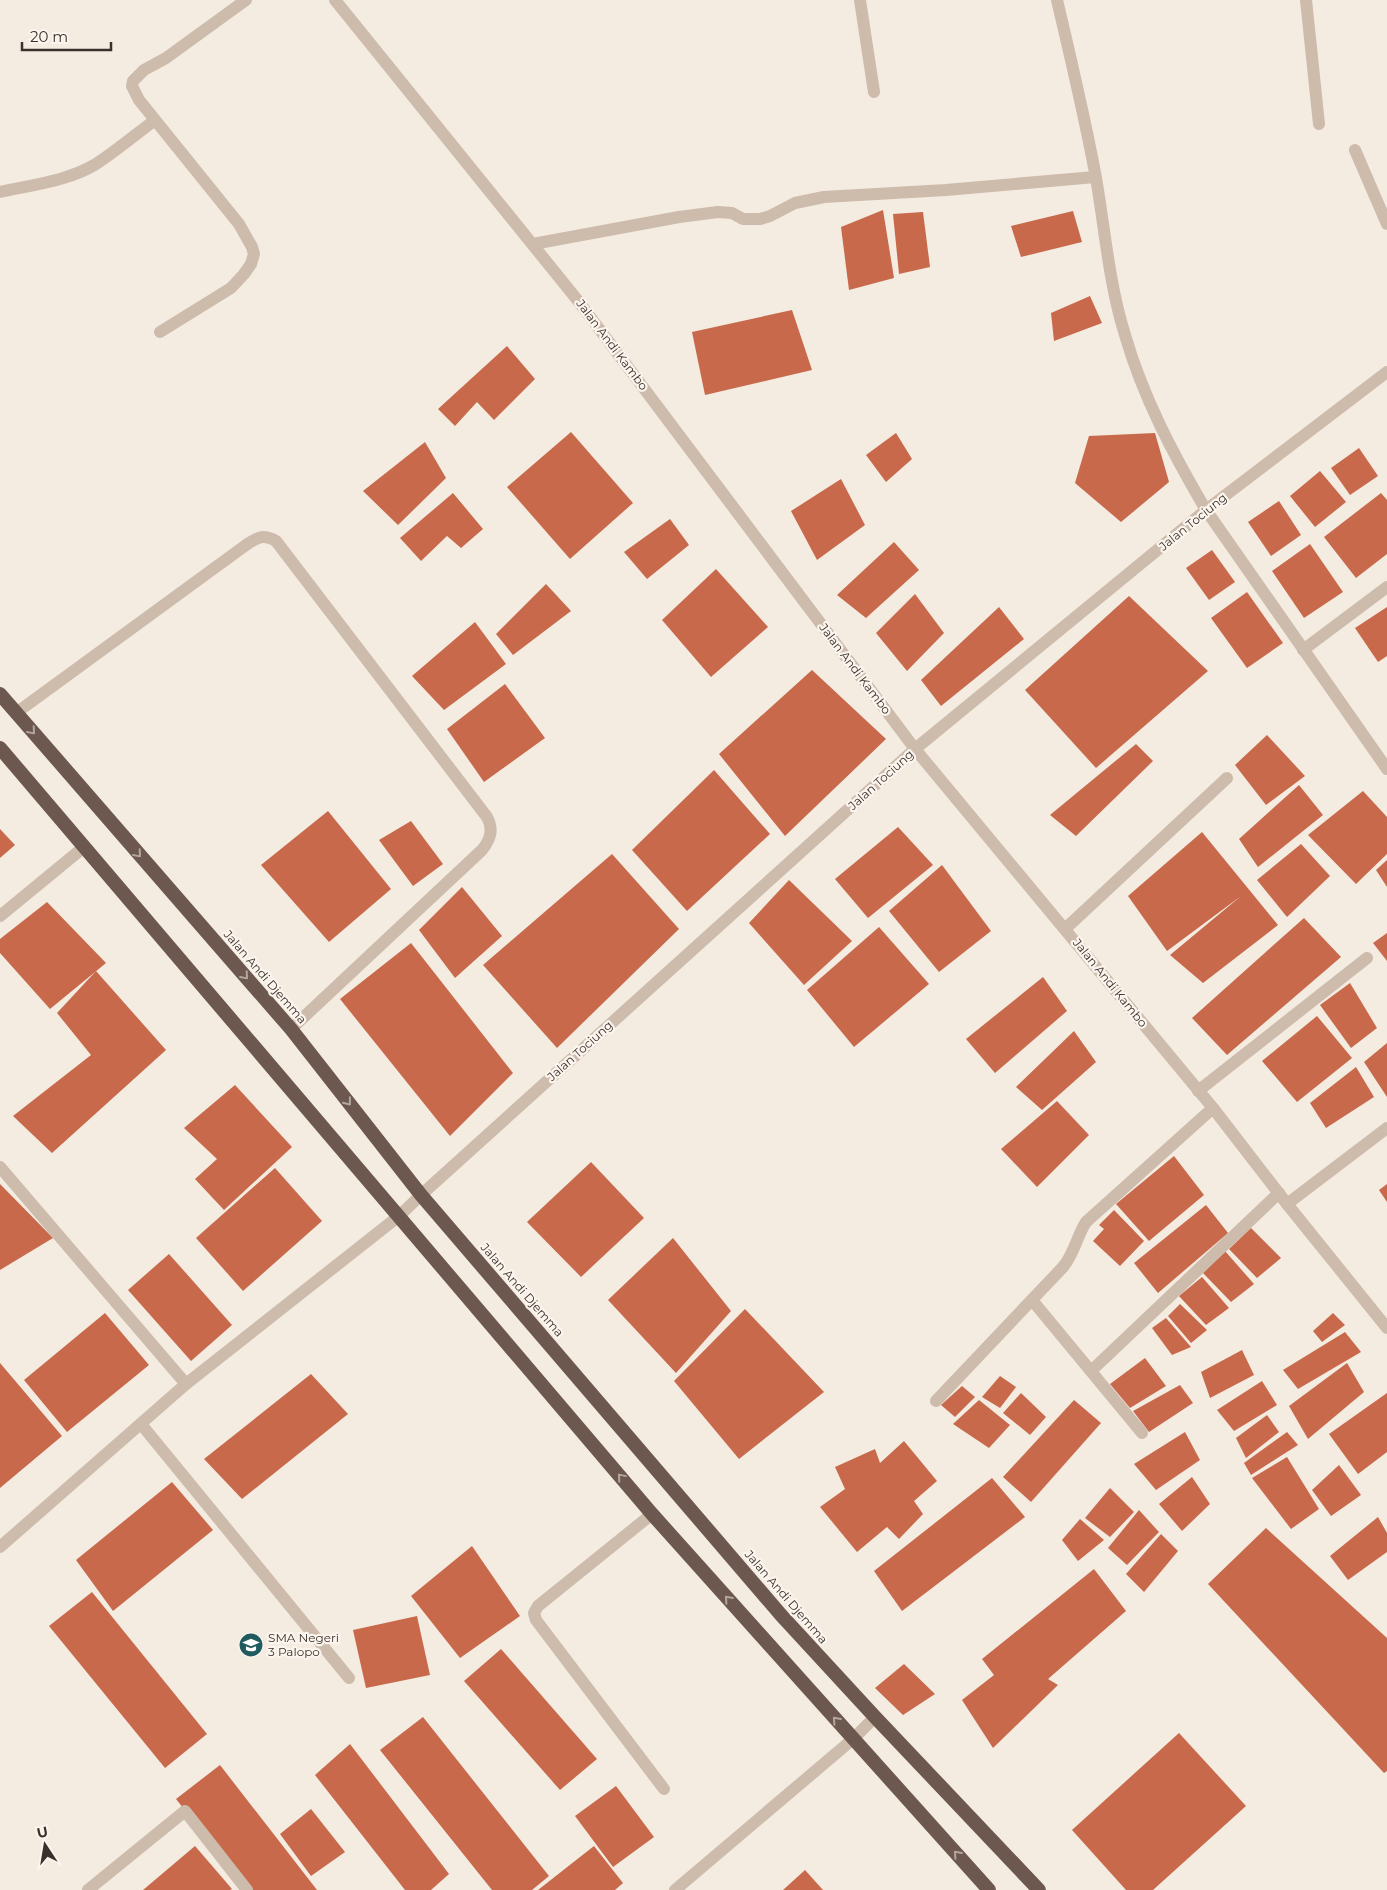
<svg xmlns="http://www.w3.org/2000/svg" width="1387" height="1890" viewBox="0 0 1387 1890" font-family="Montserrat,sans-serif">
<style>
.building{fill:#c8694b}
.lines{fill:none;stroke-linecap:round;stroke-linejoin:round}
.minor{stroke:#cdbbac;stroke-width:12}
.tertiary{stroke:#cdbbac;stroke-width:12}
.trunk{stroke:#6c584f;stroke-width:14}
.oneway{stroke:#b4a69e}
.labels{text-anchor:middle;stroke-width:4.5;stroke-linejoin:round;paint-order:stroke}
.street-label{font-size:12px;fill:#3b302b;stroke:#fbf5ee}
.poi-label{font-size:12px;fill:#3b302b;stroke:#fbf5ee;text-anchor:start}
</style>
<rect width="100%" height="100%" fill="#f4ebe1"/>
<g class="building">
<path d="M883 210 894 278 849 290 841 227Z"/>
<path d="M1073 211 1082 242 1021 257 1011 226Z"/>
<path d="M923 212 930 267 899 274 893 214Z"/>
<path d="M1090 296 1102 323 1054 341 1051 313Z"/>
<path d="M792 310 812 370 705 395 692 332Z"/>
<path d="M507 346 535 379 494 420 477 402 455 426 438 409Z"/>
<path d="M571 432 633 503 570 559 507 487Z"/>
<path d="M896 433 912 459 886 482 866 455Z"/>
<path d="M1155 433 1169 482 1121 522 1075 483 1089 436Z"/>
<path d="M425 442 446 478 398 525 363 491Z"/>
<path d="M1359 448 1378 476 1350 495 1331 468Z"/>
<path d="M1320 471 1346 502 1315 527 1290 496Z"/>
<path d="M841 479 865 525 817 560 791 511Z"/>
<path d="M453 493 483 529 461 548 447 536 421 561 400 538Z"/>
<path d="M1381 493 1387 500V554L1356 578 1324 537Z"/>
<path d="M1279 501 1301 535 1271 556 1248 522Z"/>
<path d="M670 519 689 545 647 579 624 552Z"/>
<path d="M894 542 919 570 866 618 837 595Z"/>
<path d="M1310 544 1343 592 1304 618 1272 571Z"/>
<path d="M1212 550 1235 582 1209 600 1186 568Z"/>
<path d="M716 569 768 627 711 677 662 620Z"/>
<path d="M546 584 571 611 513 655 496 634Z"/>
<path d="M1247 592 1283 643 1247 668 1211 618Z"/>
<path d="M915 594 944 633 907 671 876 633Z"/>
<path d="M1129 596 1208 671 1096 768 1025 690Z"/>
<path d="M999 607 1024 639 941 706 921 680Z"/>
<path d="M1387 607V656L1378 662 1355 628Z"/>
<path d="M475 622 506 664 444 710 412 676Z"/>
<path d="M812 670 886 739 785 836 719 754Z"/>
<path d="M505 684 545 738 484 782 447 729Z"/>
<path d="M1267 735 1305 776 1266 805 1235 765Z"/>
<path d="M1136 744 1153 761 1076 836 1050 815Z"/>
<path d="M714 770 770 834 687 911 632 850Z"/>
<path d="M1299 785 1323 815 1258 867 1239 839Z"/>
<path d="M1363 791 1387 817V854L1356 884 1308 835Z"/>
<path d="M328 811 391 889 329 942 261 865Z"/>
<path d="M411 821 443 864 413 886 379 840Z"/>
<path d="M898 827 933 865 868 918 835 879Z"/>
<path d="M0 829 15 845 0 858Z"/>
<path d="M1202 832 1278 925 1203 983 1170 955 1241 896 1167 951 1128 896Z"/>
<path d="M1301 844 1330 876 1287 917 1257 880Z"/>
<path d="M612 854 679 929 557 1048 483 965Z"/>
<path d="M1387 860V887L1376 870Z"/>
<path d="M942 865 991 931 939 972 889 911Z"/>
<path d="M789 880 852 941 804 985 749 923Z"/>
<path d="M462 887 502 936 455 978 419 930Z"/>
<path d="M47 902 106 963 50 1009 0 953V939Z"/>
<path d="M1304 918 1341 957 1227 1055 1192 1018Z"/>
<path d="M879 927 929 984 854 1047 807 990Z"/>
<path d="M1387 933V961L1373 943Z"/>
<path d="M411 943 513 1073 450 1136 340 999Z"/>
<path d="M96 971 166 1050 52 1153 13 1116 91 1055 57 1013Z"/>
<path d="M1043 977 1067 1011 995 1073 966 1039Z"/>
<path d="M1350 983 1377 1028 1351 1048 1320 1005Z"/>
<path d="M1317 1016 1352 1058 1297 1102 1262 1061Z"/>
<path d="M1074 1031 1096 1062 1042 1110 1016 1087Z"/>
<path d="M1387 1043V1097L1364 1062Z"/>
<path d="M1356 1067 1374 1097 1326 1128 1310 1103Z"/>
<path d="M235 1085 292 1147 224 1210 195 1179 217 1159 184 1128Z"/>
<path d="M1057 1101 1089 1135 1037 1187 1001 1149Z"/>
<path d="M1174 1156 1204 1195 1149 1241 1116 1204Z"/>
<path d="M591 1162 644 1218 581 1277 527 1222Z"/>
<path d="M275 1168 322 1221 243 1291 196 1238Z"/>
<path d="M0 1184 53 1238 0 1270Z"/>
<path d="M1387 1184V1202L1379 1190Z"/>
<path d="M1206 1205 1228 1233 1158 1293 1134 1263Z"/>
<path d="M1114 1210 1144 1241 1120 1266 1093 1241 1104 1229 1099 1225Z"/>
<path d="M1251 1228 1281 1258 1257 1278 1229 1249Z"/>
<path d="M673 1238 731 1311 676 1373 608 1300Z"/>
<path d="M1225 1251 1254 1284 1231 1302 1203 1273Z"/>
<path d="M169 1254 232 1325 191 1361 128 1290Z"/>
<path d="M1202 1277 1229 1308 1206 1325 1179 1296Z"/>
<path d="M1180 1304 1207 1330 1191 1343 1168 1316Z"/>
<path d="M745 1309 824 1392 739 1459 674 1381Z"/>
<path d="M105 1313 149 1365 67 1432 24 1380Z"/>
<path d="M1333 1313 1345 1325 1322 1342 1313 1331Z"/>
<path d="M1166 1318 1191 1347 1172 1355 1152 1328Z"/>
<path d="M1345 1332 1361 1352 1298 1389 1283 1370Z"/>
<path d="M1242 1350 1254 1375 1210 1398 1201 1372Z"/>
<path d="M1145 1358 1166 1386 1130 1408 1110 1384Z"/>
<path d="M0 1363 62 1436 0 1488Z"/>
<path d="M1347 1363 1364 1392 1308 1439 1289 1406Z"/>
<path d="M311 1374 348 1414 242 1499 204 1459Z"/>
<path d="M1000 1376 1016 1387 1000 1408 982 1397Z"/>
<path d="M1262 1381 1277 1405 1234 1431 1217 1410Z"/>
<path d="M1180 1385 1193 1403 1149 1432 1133 1411Z"/>
<path d="M962 1386 975 1397 955 1417 941 1405Z"/>
<path d="M1021 1393 1046 1417 1030 1435 1003 1413Z"/>
<path d="M1387 1393V1452L1358 1474 1329 1434Z"/>
<path d="M979 1400 1010 1425 989 1448 953 1424Z"/>
<path d="M1074 1400 1101 1423 1031 1502 1003 1477Z"/>
<path d="M1267 1415 1279 1432 1246 1458 1236 1438Z"/>
<path d="M1185 1432 1200 1460 1156 1490 1134 1464Z"/>
<path d="M1287 1432 1298 1445 1251 1475 1244 1463Z"/>
<path d="M904 1441 937 1481 914 1501 923 1514 899 1539 887 1527 857 1552 820 1507 845 1489 835 1467 875 1449 880 1463Z"/>
<path d="M1287 1457 1319 1509 1291 1529 1252 1478Z"/>
<path d="M1339 1465 1361 1495 1331 1516 1312 1490Z"/>
<path d="M1192 1477 1210 1504 1182 1531 1159 1504Z"/>
<path d="M992 1478 1025 1517 902 1611 874 1571Z"/>
<path d="M172 1482 213 1530 113 1611 76 1560Z"/>
<path d="M1110 1488 1134 1512 1110 1537 1085 1518Z"/>
<path d="M1139 1510 1159 1532 1127 1565 1108 1548Z"/>
<path d="M1378 1517 1387 1533V1552L1348 1580 1330 1556Z"/>
<path d="M1080 1519 1104 1540 1078 1561 1062 1540Z"/>
<path d="M1266 1528 1387 1638V1771L1384 1773 1208 1584Z"/>
<path d="M1161 1534 1178 1551 1144 1592 1126 1574Z"/>
<path d="M472 1546 520 1616 460 1658 411 1596Z"/>
<path d="M1094 1569 1126 1611 1048 1679 1058 1685 993 1748 962 1700 994 1675 982 1659Z"/>
<path d="M92 1592 207 1734 165 1768 49 1626Z"/>
<path d="M417 1616 430 1675 366 1688 353 1630Z"/>
<path d="M501 1649 597 1759 560 1790 464 1681Z"/>
<path d="M904 1664 935 1694 903 1715 875 1688Z"/>
<path d="M423 1717 549 1876 532 1890H492L380 1750Z"/>
<path d="M1179 1733 1246 1806 1153 1890H1126L1072 1830Z"/>
<path d="M350 1744 449 1874 431 1890H405L315 1775Z"/>
<path d="M220 1765 317 1890H248L176 1799Z"/>
<path d="M616 1786 654 1837 613 1867 575 1816Z"/>
<path d="M311 1809 345 1852 311 1876 280 1834Z"/>
<path d="M195 1846 232 1889 230 1890H143Z"/>
<path d="M594 1846 623 1883 615 1890H538Z"/>
<path d="M805 1870 823 1890H783Z"/>
</g>
<g class="lines">
<g class="minor">
<path d="M860 0 874 92"/>
<path d="M1057 0C1071 59 1085 118 1096 178 1105 230 1109 284 1125 335 1143 397 1173 454 1206 510L1387 769"/>
<path d="M1306 0 1319 124"/>
<path d="M1355 150 1387 224"/>
<path d="M0 192C31 185 68 181 96 164 116 151 135 135 155 120"/>
<path d="M533 244 679 217 718 212 732 213 743 219H760L770 216 795 203 824 197 946 190 1095 177"/>
<path d="M160 332 231 288 244 274 251 264 254 254 252 247 239 224 139 100 132 86 133 81 144 70 166 58 246 0"/>
<path d="M1303 650 1387 587"/>
<path d="M16 713 246 545C258 537 263 534 276 541L487 817C494 830 490 840 482 850L291 1029"/>
<path d="M0 916 84 847"/>
<path d="M1065 929 1227 778"/>
<path d="M1198 1091 1367 958"/>
<path d="M0 1167 186 1384"/>
<path d="M1287 1204 1387 1128"/>
<path d="M1032 1300 1142 1433"/>
<path d="M1091 1371 1279 1193"/>
<path d="M936 1401 1063 1267C1074 1254 1077 1236 1086 1222L1213 1108"/>
<path d="M141 1424 349 1678"/>
<path d="M652 1514 538 1606 534 1613 536 1620 664 1789"/>
<path d="M88 1890 185 1811 247 1890"/>
<path d="M675 1890 853 1739 875 1717"/>
</g>
<g class="tertiary">
<path d="M335 0 579 302 915 749 1213 1108 1287 1204 1387 1328"/>
<path d="M0 1547 186 1384 399 1216 421 1195 915 749 1206 510 1387 372"/>
</g>
<g class="trunk">
<path d="M0 694 291 1029 421 1195 781 1615 875 1717 1039 1890"/>
<path d="M0 748 652 1514 989 1890"/>
</g>
</g>
<defs><path id="oneway-chevron" d="M-2-3.5L2.5 0L-2 3.5" fill="none" stroke-width="1.6" stroke-linecap="round" stroke-linejoin="round" transform="scale(1.25)"/></defs>
<g class="oneway">
<use href="#oneway-chevron" transform="translate(32 731) rotate(49)"/>
<use href="#oneway-chevron" transform="translate(138 854) rotate(49)"/>
<use href="#oneway-chevron" transform="translate(245 976) rotate(49)"/>
<use href="#oneway-chevron" transform="translate(348 1102) rotate(52)"/>
<use href="#oneway-chevron" transform="translate(621 1477) rotate(-130)"/>
<use href="#oneway-chevron" transform="translate(728 1599) rotate(-132)"/>
<use href="#oneway-chevron" transform="translate(836 1720) rotate(-132)"/>
<use href="#oneway-chevron" transform="translate(957 1854) rotate(-132)"/>
</g>
<defs>
<symbol id="school-disc" viewBox="-11 -11 22 22"><circle r="9.5" fill="#1f5a5e" stroke="#fbf5ee"/><path d="M0-5L7-2L0 1L-7-2ZM-4 1L0 2.5L4 1V4Q0 6-4 4Z" fill="#fff"/></symbol>
</defs>
<g fill-rule="evenodd">
<use href="#school-disc" x="237" y="1631" width="28" height="28"/>
</g>
<g class="labels">
<g class="street-label">
<text transform="translate(612 345) rotate(53)" y="4">Jalan Andi Kambo</text>
<text transform="translate(1193 522) rotate(-39)" y="4">Jalan Tociung</text>
<text transform="translate(855 669) rotate(53)" y="4">Jalan Andi Kambo</text>
<text transform="translate(881 780) rotate(-42)" y="4">Jalan Tociung</text>
<text transform="translate(265 977) rotate(49)" y="4">Jalan Andi Djemma</text>
<text transform="translate(1110 983) rotate(51)" y="4">Jalan Andi Kambo</text>
<text transform="translate(580 1051) rotate(-42)" y="4">Jalan Tociung</text>
<text transform="translate(522 1290) rotate(49)" y="4">Jalan Andi Djemma</text>
<text transform="translate(786 1597) rotate(49)" y="4">Jalan Andi Djemma</text>
</g>
<g class="poi-label">
<text x="268" y="1642">SMA Negeri<tspan x="268" dy="14">3 Palopo</tspan></text>
</g>
</g>
<g transform="translate(45 1845) rotate(348)" stroke="#fbf5ee" stroke-width="4" paint-order="stroke">
<path d="M0-4L9 19L0 12L-9 19Z" fill="#3b302b"/>
<text y="-8" font-size="14" font-weight="bold" text-anchor="middle" fill="#3b302b">U</text>
</g>
<path d="M22 42v8h89v-8" fill="none" stroke="#3b302b" stroke-width="2.5"/>
<text x="30" y="42" font-size="15" fill="#3b302b" stroke="#fbf5ee" stroke-width="4" paint-order="stroke">20 m</text>
</svg>
